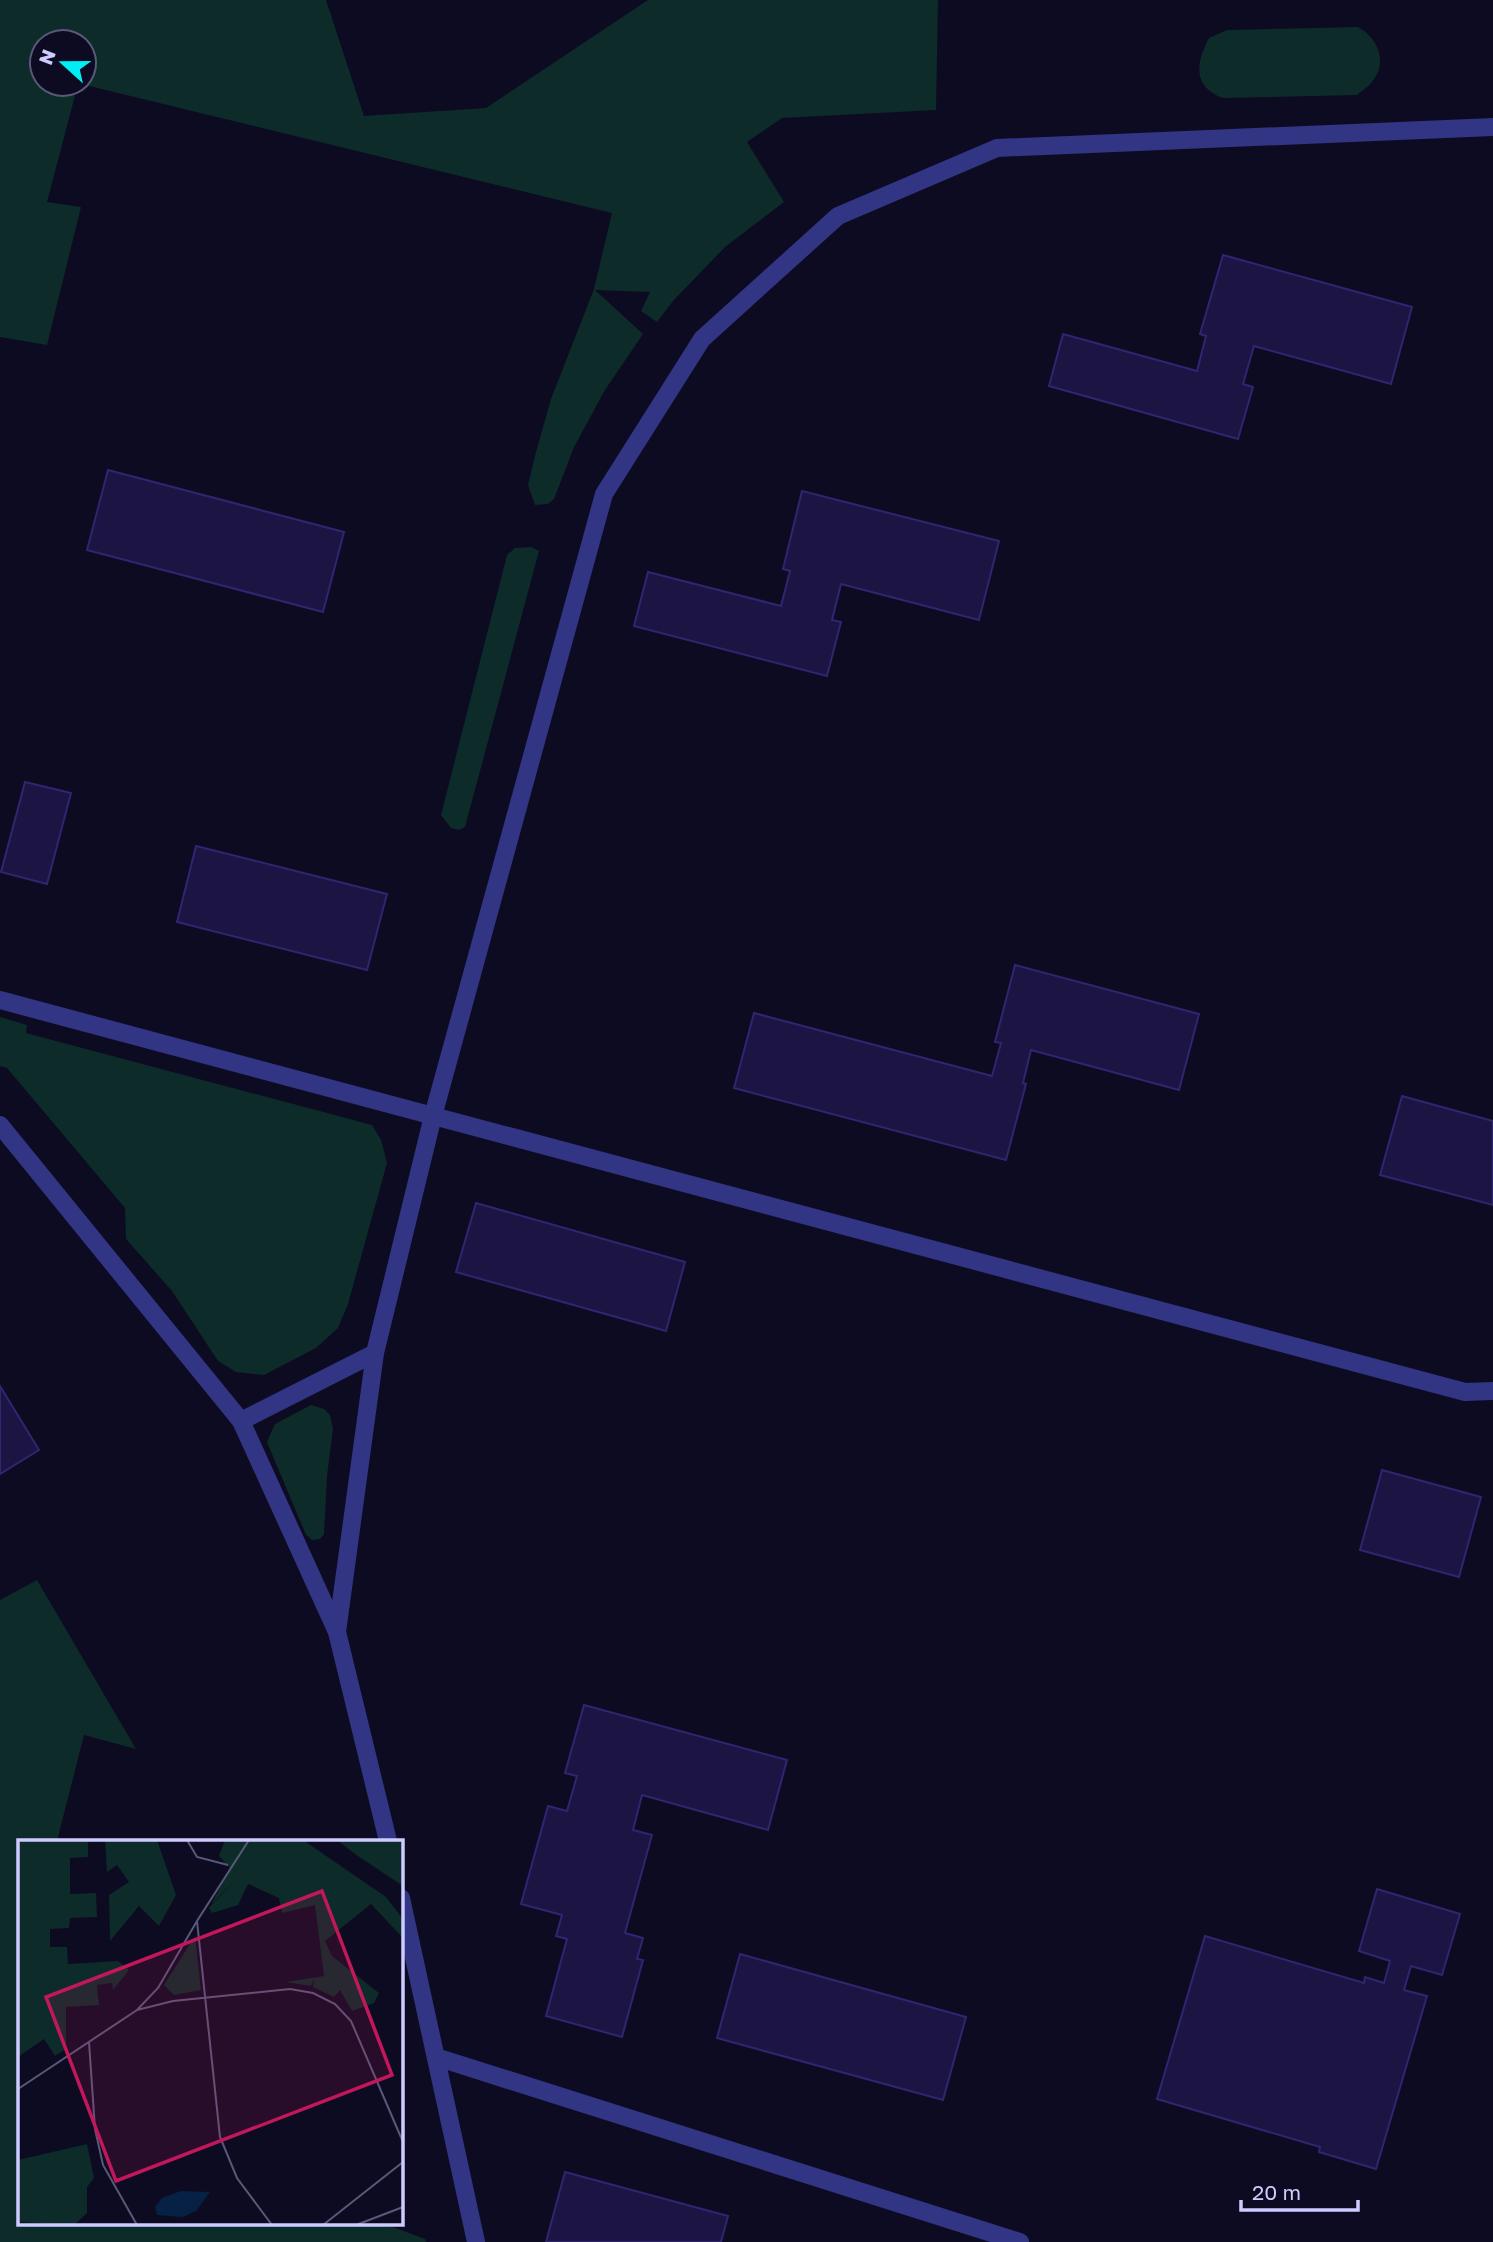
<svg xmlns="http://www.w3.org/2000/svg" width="1493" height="2242" viewBox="0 0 1493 2242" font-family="'Golos Text',sans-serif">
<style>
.green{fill:#0d2b28}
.building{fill:#1c1543;stroke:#302571;stroke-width:2}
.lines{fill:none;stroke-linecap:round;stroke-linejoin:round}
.minor{stroke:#323484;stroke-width:18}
.inset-road{fill:none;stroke:#5a587a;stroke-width:2}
.view{fill:#c2185b;fill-opacity:0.15;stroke:#c2185b;stroke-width:3.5}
.inset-edge{fill:none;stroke:#cdcbff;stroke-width:3.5}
</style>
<rect width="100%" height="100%" fill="#0d0b21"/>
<g class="green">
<path d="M0 0H326L364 116 486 108 648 0H938L936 110 782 118 747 142 784 202 725 247 673 301 657 322 641 311 650 292 595 290 643 334 605 390 574 447 554 499 548 504 535 505 528 485 536 452 551 399 594 289 612 213 81 84H84V42H42V84H78L47 202 81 207 47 345 0 337Z"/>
<path d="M1358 27C1379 38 1389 65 1370 84 1367 88 1361 91 1357 95L1223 98C1192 86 1196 63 1209 38L1227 30Z"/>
<path d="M531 547 539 551 465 827 459 830 451 828 441 815 507 555 515 548Z"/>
<path d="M0 1017 27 1025 26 1033 372 1125 381 1140 387 1163 348 1304 338 1328 316 1348 264 1375 236 1372 218 1361 172 1291 126 1239 125 1208 7 1068 0 1066Z"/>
<path d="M311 1405 324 1409 330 1415 333 1429 327 1476 324 1534 320 1539 312 1540 306 1535 267 1442 275 1424Z"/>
<path d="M37 1580 136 1749 84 1735 57 1841H19V2223H382L425 2239 426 2242H0V1600Z"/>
</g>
<g class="building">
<path d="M1223 255 1412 307 1391 384 1254 346 1243 384 1253 387 1238 439 1049 386 1063 334 1197 371 1206 336 1200 334Z"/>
<path d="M108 470 344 532 323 612 87 550Z"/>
<path d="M802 491 999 541 979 620 841 584 832 620 841 622 827 676 634 626 648 572 781 606 790 571 783 569Z"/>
<path d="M25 782 71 793 47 884 1 872Z"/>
<path d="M196 846 387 894 367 970 177 922Z"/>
<path d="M1015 965 1199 1014 1179 1090 1031 1050 1023 1083 1026 1084 1006 1160 734 1088 754 1013 992 1076 1001 1043 995 1042Z"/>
<path d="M1402 1096 1493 1121V1205L1380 1175Z"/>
<path d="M476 1203 685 1262 666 1331 456 1272Z"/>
<path d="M0 1386 39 1450 0 1474Z"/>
<path d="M1382 1470 1481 1497 1459 1577 1360 1550Z"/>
<path d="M584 1705 787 1760 768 1830 642 1795 633 1830 652 1835 625 1933 643 1938 637 1959 643 1960 622 2037 546 2016 567 1939 556 1936 562 1915 521 1904 548 1806 567 1811 577 1776 565 1773Z"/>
<path d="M1377 1889 1460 1914 1442 1975 1411 1966 1404 1990 1427 1996 1376 2169 1319 2152 1320 2147 1157 2099 1205 1936 1364 1983 1365 1977 1384 1983 1390 1961 1359 1951Z"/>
<path d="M740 1954 966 2017 943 2100 717 2038Z"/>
<path d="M565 2172 728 2216 721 2242H546Z"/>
</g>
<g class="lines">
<g class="minor">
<path d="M0 1000 1465 1392 1493 1391"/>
<path d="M0 1125 241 1421 337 1632 388 1841"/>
<path d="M241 1421 375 1353"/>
<path d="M337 1632 375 1353 433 1116 604 494 702 339 838 216 997 148 1493 127"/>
<path d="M401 1898 476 2242"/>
<path d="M436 2057 1020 2242"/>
</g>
</g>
<g transform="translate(18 1840)">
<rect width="385" height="385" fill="#0d0b21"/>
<path d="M0 0H85L70 2V17L52 18V54L78 53 79 77 52 78 51 88 32 89V107H49L50 124 100 121 111 130 95 150 94 143 79 145 81 165 48 167V209L37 216 26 199 0 217ZM87 0H139L158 55 141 86 121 66 92 101 91 55 111 42 99 25 89 32ZM207 0H285L368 57 385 79V98L353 64 307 101 314 116 361 153 356 163 334 171 322 150 316 157 295 147 296 139 293 146 268 142 306 136 297 65 264 73 261 58 230 44 220 65 194 73 191 68 220 37 193 65 212 28 201 16ZM319 0H385V46L337 14ZM177 96 183 150 156 155 146 145ZM69 304 76 338 69 347V373L56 385 1 382 0 320Z" fill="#0d2b28"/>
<path d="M163 351 192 352 178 371 165 377 139 375 137 367 144 358Z" fill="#072144"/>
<path class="inset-road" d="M169 0 179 17 210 25M231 0 179 81 202 297 219 338 254 385M119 170 155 161 272 149 295 153 317 164 333 181 385 302M71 202 77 289 85 325 119 385M0 249 119 170 140 148 179 81M305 385 385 322M338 385 385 367"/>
<path class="view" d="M304 51 374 235 98 341 28 157Z"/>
<rect width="385" height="385" class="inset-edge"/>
</g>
<g transform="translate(63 63) rotate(291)"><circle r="33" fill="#0d0b21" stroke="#5a587a" stroke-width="2"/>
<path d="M0-5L12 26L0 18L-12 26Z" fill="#00edf6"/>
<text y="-10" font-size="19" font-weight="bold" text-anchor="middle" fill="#cdcbff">N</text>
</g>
<path d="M1241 2200v10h117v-10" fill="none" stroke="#cdcbff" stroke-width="3.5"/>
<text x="1252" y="2200" font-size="21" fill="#cdcbff" stroke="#0d0b21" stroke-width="5" paint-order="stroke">20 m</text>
</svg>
